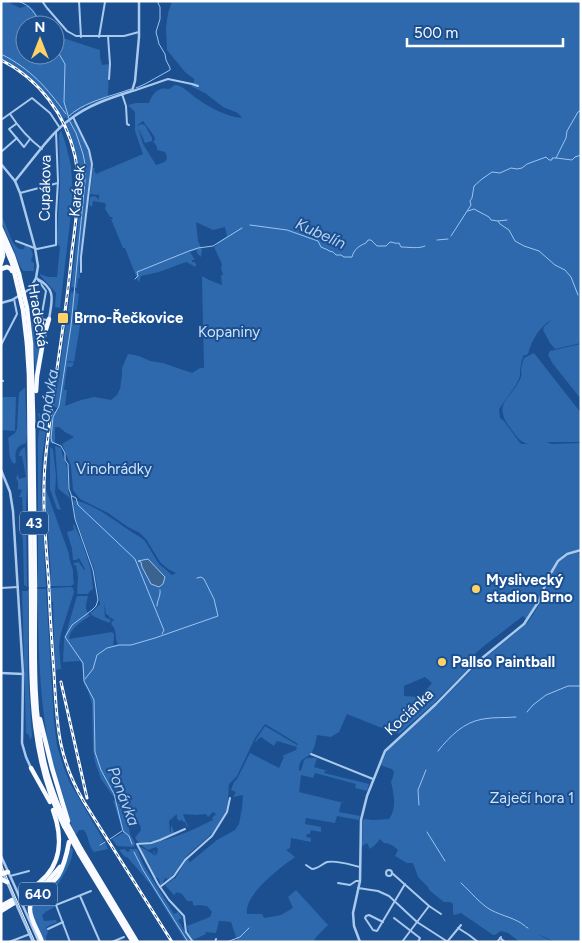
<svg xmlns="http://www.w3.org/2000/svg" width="582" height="943" viewBox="0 0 582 943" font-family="Figtree,sans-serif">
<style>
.green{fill:#2e69ad;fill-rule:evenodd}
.water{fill:#3c6290;stroke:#9cc4f0}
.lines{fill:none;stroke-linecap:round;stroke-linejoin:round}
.stream{stroke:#9cc4f0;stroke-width:1}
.minor{stroke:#a9c9ee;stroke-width:2}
.tertiary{stroke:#a9c9ee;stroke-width:2.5}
.trunk{stroke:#f8faff;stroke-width:4.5}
.tram{stroke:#fff;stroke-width:1}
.rail-casing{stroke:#fff;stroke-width:3}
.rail{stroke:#1b4f8f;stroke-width:1;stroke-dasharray:4;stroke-linecap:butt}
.tertiary-bridge{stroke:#a9c9ee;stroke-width:2.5}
.trunk-bridge{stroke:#f8faff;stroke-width:4.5}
.poi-dot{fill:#ffd166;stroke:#1b4f8f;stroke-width:2}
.labels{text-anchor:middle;stroke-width:4;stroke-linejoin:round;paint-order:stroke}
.shield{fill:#1b4f8f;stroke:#bbcadd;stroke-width:1}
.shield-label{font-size:14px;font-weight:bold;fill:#fff}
.street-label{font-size:15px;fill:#fff;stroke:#1b4f8f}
.poi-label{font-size:15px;font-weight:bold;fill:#fff;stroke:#1b4f8f;text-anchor:start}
.park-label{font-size:15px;fill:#cfe3fa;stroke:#1b4f8f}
.water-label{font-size:16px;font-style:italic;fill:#b5d3f5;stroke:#1b4f8f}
</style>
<rect width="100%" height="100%" fill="#1b4f8f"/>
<g class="green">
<path d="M1 1H6L20 8 29 5 33 9 43 25H25V55H55V46L57 50 62 44 63 38 100 50V57L102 65 109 64 108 97 87 106 86 105 85 107 74 114H72L71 116H68L67 119 65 117 64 121C49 93 28 74 1 58Z"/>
<path d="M172 1H581V343L555 349 550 343 543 330 544 327 552 319C539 328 532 339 528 354L523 356 520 369V376L516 385 499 409 500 418 504 421 520 443 522 444H528C520 442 516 436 511 429 491 402 511 401 521 377 523 371 521 376 521 370 521 366 523 362 524 358L534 353 581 413V442H546L552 444 581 443V549L565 553 557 560 547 577 538 601 526 619 523 616 484 646 470 658 474 663 434 703 399 734 384 724 382 728 347 714 339 732 331 737 317 735C316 740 315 747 312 752 307 760 299 756 299 770L301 771 304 760 307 758H317L314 767 328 771H325L324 773 369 784 367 791 355 788 356 784 315 773 313 778 301 775 299 792 344 803H341L339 812 360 816 359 820 337 816 335 823 306 818 305 824 321 827V832L311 830 310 834H307L306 837 311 838V842L291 838 290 848 286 850 295 857C280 868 244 894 247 914H262L264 918 281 915 293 908 288 897 296 890 328 925 317 936 313 942H234L237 940 231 922 219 921 216 933 205 932 206 934 193 940 189 934 187 926 210 917 212 912 207 906 198 905 194 906 192 901H187L182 894 177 892 174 895 165 885 169 882H170L174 878 175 879 186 860H189V863L217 840 235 830 239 824 242 808 243 795 233 797 236 792 231 790 234 782 237 779 250 753 279 768 284 757 282 756 296 750 297 747 277 741 274 746 261 737 257 740 256 742 255 741 265 726 297 745 298 744 265 724 255 738 237 776 229 784C228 793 229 802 226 811 219 833 200 842 185 858 179 865 177 873 168 879L165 878 162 885H159L160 882 158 878 155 877 148 861 146 860 140 848 141 847 156 856 153 852 154 851 156 855 157 854 158 849 156 847 148 850 141 845C166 842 191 831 213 820L212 818 216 814 213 812 208 817 206 814 196 815 183 814 188 827H187L185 822H183L182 820 179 821 178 819H177V814L169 821 170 832H171V827L172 826 174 833 154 841 139 843 135 838 141 830 140 825 135 821H132L131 819 128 820 122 803 113 796 101 779 95 762 93 750 92 704 88 691 84 684 82 664 80 661 63 662 64 640 77 596H88C86 604 84 610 90 616 81 622 70 628 69 639L112 632 114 634V639L113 645 118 644C114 639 118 630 111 624L112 621 115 620 109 617V616L106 614 104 603 105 617 111 620 109 623 95 617 90 614 100 604 94 569 75 517 73 500C97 504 119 525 140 537L145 541 159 564 172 575 176 573 168 569 160 562 146 539 140 533 128 527 108 513 80 499 73 490 71 466 62 444 74 437 65 432 59 427H55V443L52 444 49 442 53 411H56L58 408 55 407 54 406 71 289 72 294 73 291H77L76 293 79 294 76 316 80 315 82 318 81 319 74 362 69 361 67 362 68 363 69 362 74 363 72 367H67L64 390H67L65 406 81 400 94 397 111 400 117 395 120 389 122 375V368L128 354 139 356 150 361 163 363 192 373 200 368H204L202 279V276L209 280 222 285 221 276 223 274 221 268 222 264 214 247 217 245V243L227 236 225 227 213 230 196 222 198 241 202 249 201 257 197 253V250L190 252 195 260H192V262H194L196 264V266H195L196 267 186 262 159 272 141 276 139 282 138 281 125 248H123L111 219H113L112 217H110L105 209 106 205 105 203 93 201 92 207 89 205 90 197 95 196 99 200V195L90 194 93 168H95L94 170 96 174 143 154 135 131V112L128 105 136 103H149C152 96 154 91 161 89 164 88 167 89 169 89 172 88 173 85 176 85 182 85 194 97 199 100 210 108 229 117 242 118L238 113 223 107 205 93 191 86 194 82V78H193L185 72 167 50 166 28 168 13ZM143 121 154 136 155 140 153 141 157 147V150L165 152C170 161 164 163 156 165L143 144 138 128 143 138 145 143 152 141V138L145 125 141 124 137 127 139 124ZM425 677 432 683 420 697 404 696V686Z"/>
<path d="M71 120 75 123 90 155 91 165 86 209H84L86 210 79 269 80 278H78L77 288 71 287C75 247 83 203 78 165L79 164 77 163 74 150 75 149 73 148 72 138 65 125Z"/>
<path d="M61 130 66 145 71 166 73 196 60 308 55 307 56 293 40 275V274L48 277H57L60 247 57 243V235L60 186 59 135Z"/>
<path d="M1 214 13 243C18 247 17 250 24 249L25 245 31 249 33 255 31 261 34 263V271H23L20 266 11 243 1 221Z"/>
<path d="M37 320 40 322 43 334 36 376 31 321Z"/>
<path d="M581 344V399L553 364 548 355 550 351Z"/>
<path d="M25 387 27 434 26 443C15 447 15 451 16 462L14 464C7 457 10 447 8 438L15 433 17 429 19 393Z"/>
<path d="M1 397H16L15 431 1 430Z"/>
<path d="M38 413 48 417 42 458 41 486 46 587H38V440L39 431 41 426Z"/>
<path d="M55 446 61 448C62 455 66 462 67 468 68 479 67 488 70 498L61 491 58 488Z"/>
<path d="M25 447 27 477 26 509 27 587 24 585 23 544 21 518 23 513 22 497H19L22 490 18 489V482L16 478 18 474 19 479 26 477 22 456H19C19 452 21 449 25 447Z"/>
<path d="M50 447 53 449 56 476 55 493 61 510 57 509 50 489Z"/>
<path d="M45 487 69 554C69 561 72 565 73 571 73 575 73 580 74 584L71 586H50V575L51 574 46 509Z"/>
<path d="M74 524 82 542 91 570 93 588 92 590 90 591 88 594H77L78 577 76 565H74V563L79 562 80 565H81L84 570 85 569 79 558 76 560H73L72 549 67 532 74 530 73 526Z"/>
<path d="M581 552V942H555L538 934 541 936 553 942H520L508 933 501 931 495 935H493L461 913 455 915 453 914V904L450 902H444L429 890 428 887 418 877 413 863H407L395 856 398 850C394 846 390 843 384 843L380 839 376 844 370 849 367 843 362 846 363 821 364 819 373 820 389 819C397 808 394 795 391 782 397 766 393 771 381 765L387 751 436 706 481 661 524 626C531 619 537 609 541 600 547 587 551 569 563 559 567 554 575 554 581 552Z"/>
<path d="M71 587 73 588 74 592 61 633 59 646 61 669 55 670 53 602H51V588Z"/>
<path d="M38 589H46L54 721 57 746 64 768 70 783 104 841 99 845 105 842 108 849 94 852C88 846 89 836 84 830H79L76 835C69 823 67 808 63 795 58 778 50 760 48 743 39 692 38 641 38 589Z"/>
<path d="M22 591H28V673L32 736 30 740 29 735 26 733Z"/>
<path d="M113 800 121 805 128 823 130 834 135 843 134 847 117 846 112 839 123 833Z"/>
<path d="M70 848H72L73 851C71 867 60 880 52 894L56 904 55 907 45 912V913L42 915 44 921 56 920 57 922 46 927 48 932 46 937 47 942H44C40 931 30 917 32 905 33 897 45 892 51 886 59 875 66 861 70 848Z"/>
<path d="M125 849 127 852 130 851 129 849H137L143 864 174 914 178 912 182 918 178 920 191 942H186L148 881H147L143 875 127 857H125L119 850Z"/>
</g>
<path class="water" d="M148 559 165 577 163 584 159 587 151 584 142 567 141 562 138 561Z"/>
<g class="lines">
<g class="stream">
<path d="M18 1C32 6 34 13 42 25"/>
<path d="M55 47 65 64 64 102 70 122 76 133 83 154 85 164V181L71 326 59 406 53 417 51 438 52 442 61 446 65 453V460L68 464 69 489 71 494 75 519 93 570 98 600 96 606 92 610 72 625 65 637 83 663 84 681 94 700 95 752 101 770 114 794 123 831 129 836 132 844"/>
<path d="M1 54C31 69 47 88 66 114"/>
<path d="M136 88 145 84 170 70V68L166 60 165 54 159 44 156 32 160 19V7L158 3 159 1"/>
<path d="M68 117C82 102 112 96 131 89"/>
<path d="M556 158 572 160 575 157 581 155"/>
<path d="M468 211 474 209 489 217 491 220 498 221 500 224 509 230 515 241 524 246 539 251 555 265 565 270 571 277 578 295"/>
<path d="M498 221 507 220"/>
<path d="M250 225 287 230 318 241 321 247 328 250 329 251 333 252 336 255H341L344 257H352C354 249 359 246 366 243L368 240H371L377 246H386L390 242C393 242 395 244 399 243L401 247C408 247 419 249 425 246"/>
<path d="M451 236 471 205 470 201 472 198 474 186 482 179 492 172 500 173 511 168 517 169 522 168 527 164 546 157 549 160H552V158H556L566 138 567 131 578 112 581 110"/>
<path d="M437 240 448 239"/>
<path d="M135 279 138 276 137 272 189 251 198 248 213 246 242 228"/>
<path d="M72 496 76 498 78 505 135 559 163 628 164 630 162 634"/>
<path d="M157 606C157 600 161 596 160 590"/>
<path d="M85 679 93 669 97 655 107 648 119 645H131L155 638 218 616 214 599 204 579 201 577 197 578"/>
<path d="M527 712 533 705 546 695 568 686H581"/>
<path d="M438 751C450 736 464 722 483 719 494 717 505 718 516 717"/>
<path d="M419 805 418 790 426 770"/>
<path d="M427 832 445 861"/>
<path d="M110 839 122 831"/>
<path d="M100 845 105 842"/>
<path d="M134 852 143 870 188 942"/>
<path d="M461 883C471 892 480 904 491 910 502 916 516 918 525 926"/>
<path d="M526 927 528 928"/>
<path d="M227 942 240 937 249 928"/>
</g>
<g class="minor">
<path d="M42 1 47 8 67 31 76 36H124L139 32"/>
<path d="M79 1 81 37"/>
<path d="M108 36 110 64 109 79"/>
<path d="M99 37 105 2"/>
<path d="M133 91 168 79 192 84 198 86"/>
<path d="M122 94 126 106 127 124 129 125"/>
<path d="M10 114C19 128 29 139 42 149"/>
<path d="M73 117 89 150 92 164 81 257V272"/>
<path d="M1 120 32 98 50 113 60 128"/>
<path d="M16 124 9 129 24 147 30 139"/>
<path d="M1 152 17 138"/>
<path d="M20 193 58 183"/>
<path d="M16 241 37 249 56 245V214L58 181 56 132"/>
<path d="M38 280 46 291 41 319 47 320"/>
<path d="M1 345 17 314 14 299"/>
<path d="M1 380 3 381"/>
<path d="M1 588 18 587"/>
<path d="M311 754 373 779"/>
<path d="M185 829 160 840 151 843 137 844 158 884 169 900 184 916 186 932 193 942"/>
<path d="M306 865 312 869C318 869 322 864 327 862 337 860 351 865 360 867"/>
<circle cx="389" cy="873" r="3"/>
<path d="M392 873 429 906 441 914"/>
<path d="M10 876 29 871"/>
<path d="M338 883 350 885 356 881H360"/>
<path d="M160 887 174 876 185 860 212 836 227 812 230 798"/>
<path d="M358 888 378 891 389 896 417 922 448 942"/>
<path d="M80 896 100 942"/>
<path d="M394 918 420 938 418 942"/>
<path d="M383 922 369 915 366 916 365 918 373 930 377 931 405 884"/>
<path d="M458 928 469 935 478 942"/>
<path d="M48 929 63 922"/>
<path d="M500 938 505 942"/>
<path d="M9 942 30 934"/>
<path d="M70 942 56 905 91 891"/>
<path d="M112 942 124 937"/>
<path d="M215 942 216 939"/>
<path d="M402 942 429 906"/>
<path d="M447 942 461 925"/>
<path d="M497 942 501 937"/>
</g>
<g class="tertiary">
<path d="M1 164 15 181 20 193 35 248 38 266 36 278 30 289 12 300 1 303"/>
<path d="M15 181C31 162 50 134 69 120 88 105 110 98 132 91L135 81 139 37V1"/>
<path d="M36 278C57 289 52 300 49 319"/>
<path d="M1 470 10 492 13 511 23 674 22 743 26 757 31 768"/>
<path d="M1 673 23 674"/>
<path d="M1 856 16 889"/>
<path d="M1 869 11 891"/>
<path d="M23 906 39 942"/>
<path d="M18 908 33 942"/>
<path d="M360 942 354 926 353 913 360 881 361 820 367 796 385 751 436 704 476 663 524 624 539 601 548 578 558 561 567 554 581 550"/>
</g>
<g class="trunk">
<path d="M1 229 13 256 19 274"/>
<path d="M1 237 12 263 17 284"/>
<path d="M1 263 3 256 2 246"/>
<path d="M1 269 7 267 11 269 12 271"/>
<path d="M41 319 44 334"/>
<path d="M27 344 29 375 31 587"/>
<path d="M31 344 33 414 35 587"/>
<path d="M36 391 37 376 44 336 49 319"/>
<path d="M31 589C32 672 26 750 64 826"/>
<path d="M35 589C35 646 32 705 44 761 48 779 54 796 61 812"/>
<path d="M40 719 52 768 68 821"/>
<path d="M31 768 50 802"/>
<path d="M81 849 137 942"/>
<path d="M79 853 133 942"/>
<path d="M1 874 8 872"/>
<path d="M1 879 7 882"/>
<path d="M20 895C27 891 34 887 40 882 63 863 62 835 53 810"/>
<path d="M22 898 47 882 60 867"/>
<path d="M1 906 12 900"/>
<path d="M1 911 14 903"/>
<path d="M42 942C39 932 29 918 30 908 30 897 51 886 58 876 64 866 67 853 69 842"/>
</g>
<path class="tram" d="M1 864 35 942"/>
<defs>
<g id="rail">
<path d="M1 60C39 79 66 115 75 156 81 187 76 220 72 251 66 319 53 386 46 454 41 498 46 542 49 586"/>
<path d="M49 588C50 617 52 645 54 673 57 724 57 756 84 802L172 942"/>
<path d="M61 682 87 798"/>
</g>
</defs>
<use href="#rail" class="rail-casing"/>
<use href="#rail" class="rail"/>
<g class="tertiary-bridge">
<path d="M16 889 23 906"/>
<path d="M11 891 18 908"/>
</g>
<g class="trunk-bridge">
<path d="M19 274 27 308 31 344"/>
<path d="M17 284 23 310 27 344"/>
<path d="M61 812 81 849"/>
<path d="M64 826 79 853"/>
</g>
</g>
<g class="poi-dot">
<rect x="57" y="312" width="12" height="12" rx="2.5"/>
<circle cx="476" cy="589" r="5"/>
<circle cx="442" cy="662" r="5"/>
</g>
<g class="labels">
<g class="shield">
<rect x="20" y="511.5" width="28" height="23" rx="4"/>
<rect x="19" y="882.5" width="38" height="23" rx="4"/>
</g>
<g class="shield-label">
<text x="34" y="528">43</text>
<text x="38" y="899">640</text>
</g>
<g class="street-label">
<text transform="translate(45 188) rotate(-89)" y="5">Cupákova</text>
<text transform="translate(77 191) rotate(-84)" y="5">Karásek</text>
<text transform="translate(38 315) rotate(81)" y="5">Hradecká</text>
<text transform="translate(409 712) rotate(-43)" y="5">Kociánka</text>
</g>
<g class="poi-label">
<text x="74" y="323">Brno-Řečkovice</text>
<text x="486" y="585">Myslivecký<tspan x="486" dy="17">stadion Brno</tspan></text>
<text x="452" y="667">Pallso Paintball</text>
</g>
<g class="park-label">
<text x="229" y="337">Kopaniny</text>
<text x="114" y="474">Vinohrádky</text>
<text x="532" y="803">Zaječí hora 1</text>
</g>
<g class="water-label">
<text transform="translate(321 233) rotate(24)" y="6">Kubelín</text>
<text transform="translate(47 400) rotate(-80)" y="6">Ponávka</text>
<text transform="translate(124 796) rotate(69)" y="6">Ponávka</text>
</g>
</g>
<rect width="582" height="943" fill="none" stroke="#ffffff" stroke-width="5"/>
<g transform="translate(40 40)"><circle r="24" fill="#1b4f8f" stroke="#7695bc"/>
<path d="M0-4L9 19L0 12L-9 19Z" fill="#ffd166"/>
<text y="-8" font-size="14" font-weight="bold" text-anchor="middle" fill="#ffffff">N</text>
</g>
<path d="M407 38v8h156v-8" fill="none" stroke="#ffffff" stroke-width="2.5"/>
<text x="414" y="38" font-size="15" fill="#ffffff" stroke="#1b4f8f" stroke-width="4" paint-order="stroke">500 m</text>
</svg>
